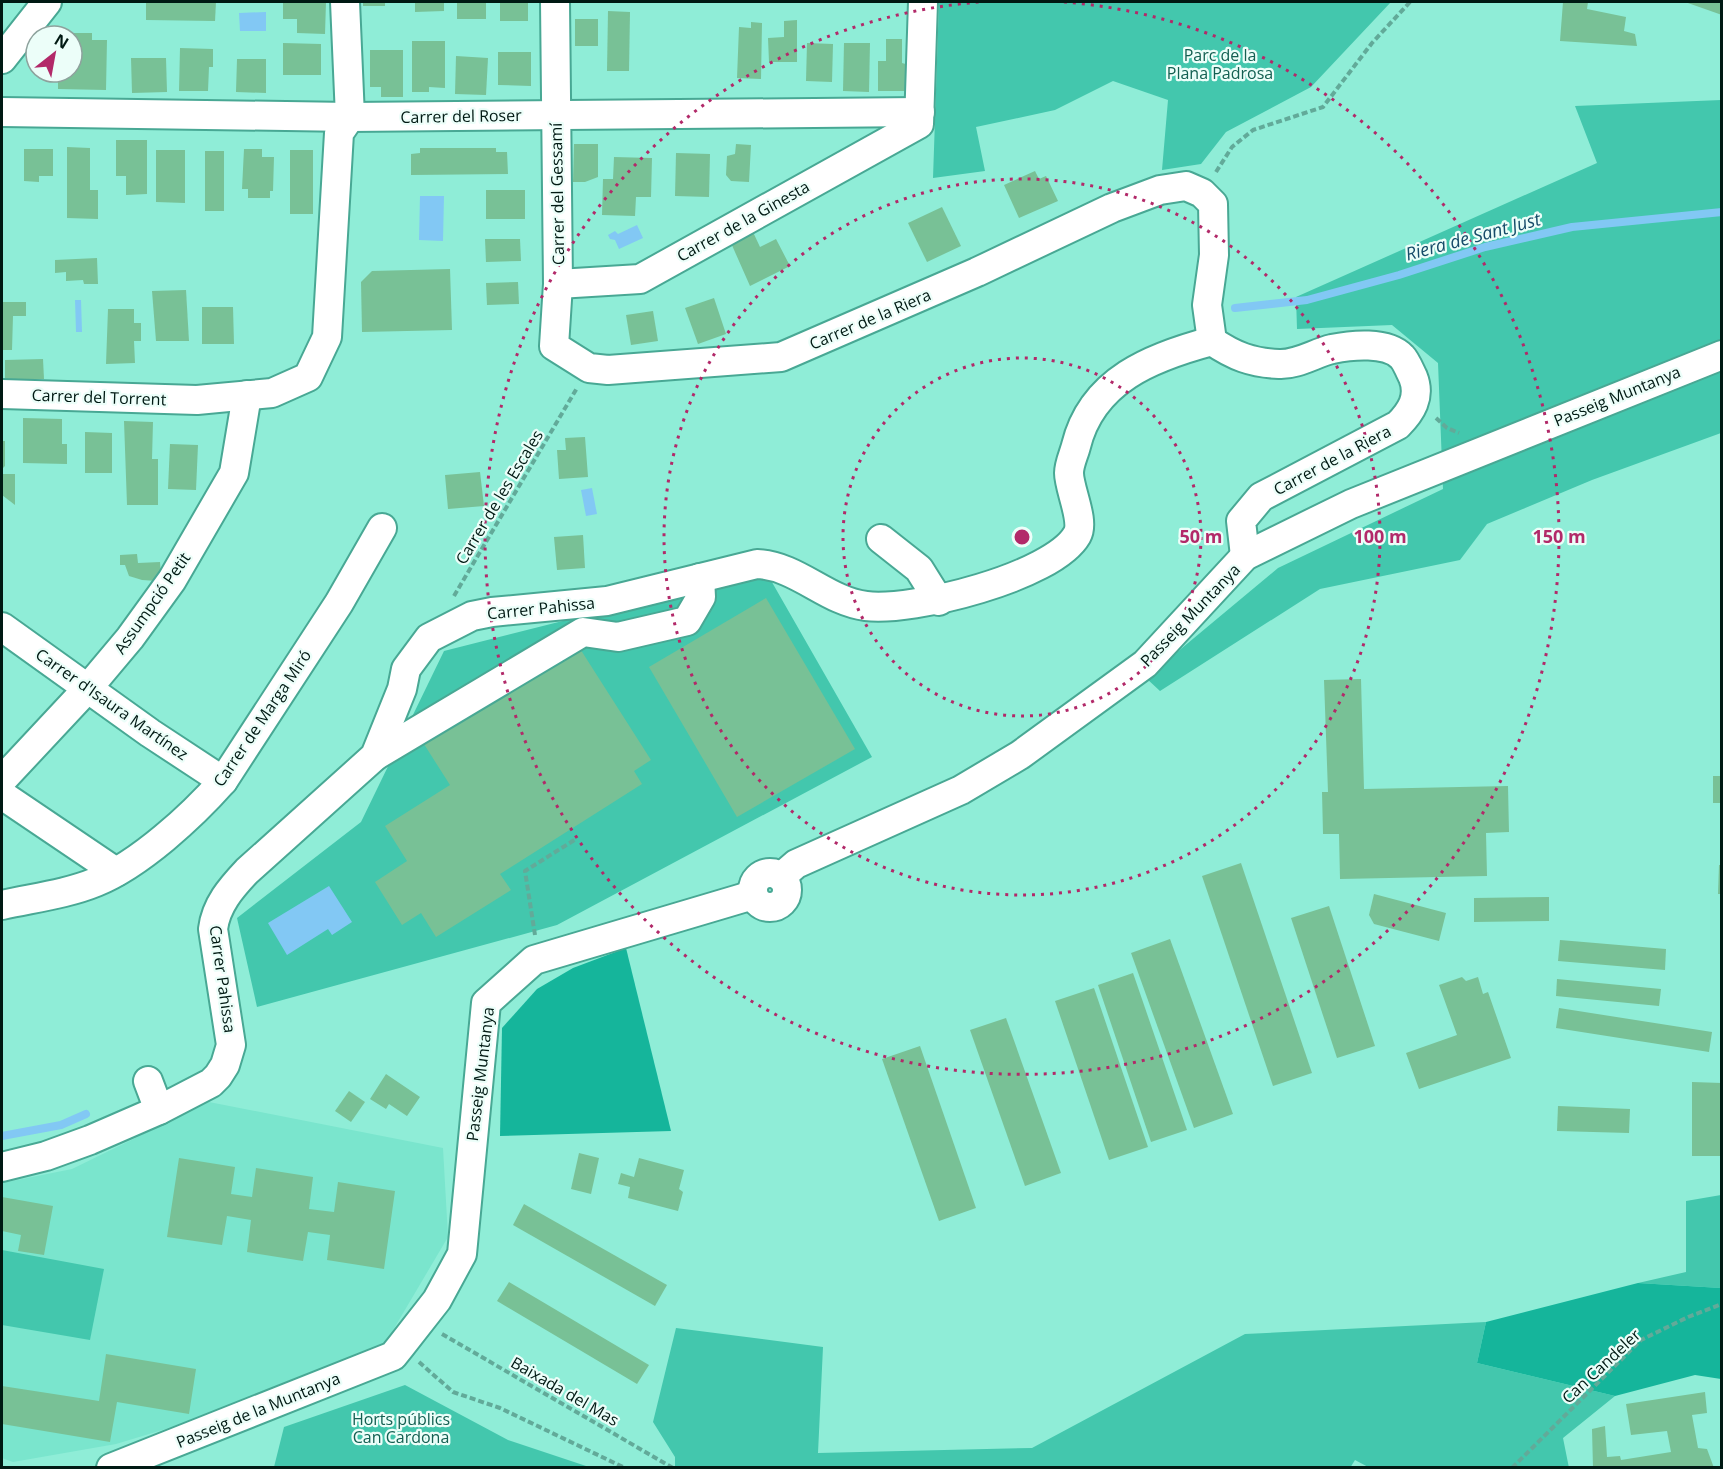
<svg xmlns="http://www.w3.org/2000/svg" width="1723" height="1469" viewBox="0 0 1723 1469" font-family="'Open Sans',sans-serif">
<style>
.built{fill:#7ae5cd}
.green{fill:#43c7ad}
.forest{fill:#15b59b}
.water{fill:#82c8f4}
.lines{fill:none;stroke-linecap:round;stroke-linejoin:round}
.stream{stroke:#82c8f4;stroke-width:8}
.building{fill:#78c196}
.minor-casing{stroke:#48a894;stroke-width:32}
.path{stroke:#62aa99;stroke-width:4;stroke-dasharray:6 3;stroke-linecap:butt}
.minor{stroke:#fff;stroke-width:28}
.ring{fill:none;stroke:#b22969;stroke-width:3;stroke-dasharray:3 6}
.labels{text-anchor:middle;stroke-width:4.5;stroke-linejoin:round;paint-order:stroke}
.park-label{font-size:16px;fill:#136052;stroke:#ecfef9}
.street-label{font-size:16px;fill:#001913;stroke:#ecfef9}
.water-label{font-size:18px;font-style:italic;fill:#154b69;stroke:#ecfef9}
.centre{fill:#b22969;stroke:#ecfef9;stroke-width:3}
.ring-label{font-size:18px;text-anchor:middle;font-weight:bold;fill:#b22969;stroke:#ecfef9;stroke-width:4.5;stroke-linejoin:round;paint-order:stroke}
</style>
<rect width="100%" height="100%" fill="#8fedd7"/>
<path class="built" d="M209 1102 443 1148 448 1237 386 1342 202 1418 116 1444 13 1462 2 1458V1183L72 1169Z"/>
<g class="green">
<path d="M939 2H1391L1311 87 1226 132 1201 164 1162 170 1168 100 1113 81 1055 110 976 127 985 171 933 178Z"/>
<path d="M1721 100V433L1592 480 1487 524 1460 560 1320 589 1160 691 1146 678 1278 568 1443 489 1438 363 1392 325 1297 329 1296 297 1597 163 1575 106Z"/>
<path d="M765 570 872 757 557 925 257 1007 237 918 361 822 444 651Z"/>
<path d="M1721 1195V1288L1638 1283 1686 1272V1201Z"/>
<path d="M2 1250 104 1269 90 1340 2 1325Z"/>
<path d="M1486 1322 1477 1363 1615 1396 1563 1438 1569 1468H1370L1355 1460 1350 1468H675V1457L653 1422 676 1328 823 1347 818 1453 1032 1448 1245 1334Z"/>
<path d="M405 1385 508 1440 589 1467H274L284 1427Z"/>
</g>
<g class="forest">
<path d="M626 948 671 1131 500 1136 502 1028 537 989 573 968Z"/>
<path d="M1638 1283 1721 1288V1379L1695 1375 1615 1396 1477 1363 1486 1322Z"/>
</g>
<g class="water">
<path d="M266 12V31H240L239 13Z"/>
<path d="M420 196H444L443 241 419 240Z"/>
<path d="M637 225 643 238 619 249 615 240 610 239 608 235 615 231 618 234Z"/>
<path d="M75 300H81L82 332H76Z"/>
<path d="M592 488 597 514 586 516 581 490Z"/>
<path d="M329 886 352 922 332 935 328 929 287 955 268 923Z"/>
</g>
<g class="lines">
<g class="stream">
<path d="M1235 308 1307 300 1399 275 1485 247 1572 227 1722 212"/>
<path d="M2 1136 61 1125 86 1114"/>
</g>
</g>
<g class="building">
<path d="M146 2H216L215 21 146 20Z"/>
<path d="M283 2H326L325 34 297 33V19H283Z"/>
<rect x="363" y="2" width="22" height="4"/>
<path d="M415 2H444V11L415 12Z"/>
<rect x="457" y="2" width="29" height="17"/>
<rect x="500" y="2" width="28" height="19"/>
<path d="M1563 2H1588L1587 9 1626 17 1624 31 1635 34 1637 46 1560 41Z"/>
<path d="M1685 2H1722V15Z"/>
<path d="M608 11 630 12 629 71H607Z"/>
<rect x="575" y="19" width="23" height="27"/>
<path d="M797 20V62H769L768 38 784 37V21Z"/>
<path d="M751 22 762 23 761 79 737 78 739 27 751 28Z"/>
<path d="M71 33H92V40H107L106 90 58 89V72H72Z"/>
<path d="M886 39H902V63L909 65 908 91H878V61H886Z"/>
<path d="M412 41H445V88L429 87V92H412Z"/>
<path d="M283 43 321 44V75H283Z"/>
<path d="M807 43 833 44 832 82 806 81Z"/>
<path d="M844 43H870L869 92 843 91Z"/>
<path d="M180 48 213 49V67H209L208 91H179Z"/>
<path d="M370 50H403V97H381V87H370Z"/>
<path d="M498 52H531V86L498 85Z"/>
<path d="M456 56 488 58 486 95 455 94Z"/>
<path d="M131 58H166L167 92 132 93Z"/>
<path d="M237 59H266V93L236 92Z"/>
<path d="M116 140H147V194L126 195V176H116Z"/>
<path d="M574 144H598V177L585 182H573Z"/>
<path d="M736 144 751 145 749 182 731 181 726 175 727 156 735 154Z"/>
<path d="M67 147 90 148V190H98V219L67 218Z"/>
<path d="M420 148H496V152H507L508 174 411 175V154L420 153Z"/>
<path d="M24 149H53V176H39V182L24 181Z"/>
<path d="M244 149H262V157H274L273 191H270V198H248V189H242Z"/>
<path d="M156 150H185V203L156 202Z"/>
<rect x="290" y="150" width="23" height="64"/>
<rect x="205" y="151" width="19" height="60"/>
<path d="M676 153 710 154 709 197 675 196Z"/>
<path d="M614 157 652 158 651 197H636L635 216 602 215 603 179H613Z"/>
<path d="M1035 171 1039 179 1046 176 1058 201 1019 218 1004 185Z"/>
<rect x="486" y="190" width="39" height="29"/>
<path d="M942 207 961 246 927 262 908 223Z"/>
<path d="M753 232 760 247 776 239 790 266 750 286 731 243Z"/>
<path d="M485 239H520L521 261 486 262Z"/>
<path d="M97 258 98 284H84L83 280 66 281V272L55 273V260Z"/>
<path d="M450 269 452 330 362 332 361 282 372 271Z"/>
<path d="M518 282 519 304 487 305 486 283Z"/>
<path d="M186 290 189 341H156L152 291Z"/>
<path d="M714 298 726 334 698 344 685 308Z"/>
<path d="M2 302H26V316H13L12 350H2Z"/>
<path d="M202 307H233L234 344H202Z"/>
<path d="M108 309H134V323H141V341H134L135 363 106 364Z"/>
<path d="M653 311 658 341 631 345 626 315Z"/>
<path d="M43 359 44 379H5V360Z"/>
<path d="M23 418 62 419V444H67V464L23 463Z"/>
<path d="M124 421 153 422 152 459H158V505H127Z"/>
<path d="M85 432 112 433V473H85Z"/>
<path d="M585 437 588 477 559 479 557 450H566L565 438Z"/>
<path d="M2 441H5V466L2 469Z"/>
<path d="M170 444 198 445 196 490 168 489Z"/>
<path d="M480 472 484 506 448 509 445 475Z"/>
<path d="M2 474H15V505L2 495Z"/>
<path d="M583 535 585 568 557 570 554 537Z"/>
<path d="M137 554 138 563 160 562 161 576 157 581 142 580 129 576 125 565H120V555Z"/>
<path d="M766 598 855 749 737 817 649 667Z"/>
<path d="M577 644 651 760 634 771 642 784 500 874 511 890 436 937 421 913 402 925 375 882 407 861 385 826 450 785 422 741Z"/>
<path d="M1361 679 1364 789 1508 786 1509 832 1486 833 1487 876 1340 879 1339 834H1323L1322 792H1328L1324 680Z"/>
<rect x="1713" y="776" width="9" height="27"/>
<path d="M1241 863 1312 1073 1273 1086 1202 876Z"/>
<path d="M1719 865H1722V894H1718Z"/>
<path d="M1374 894 1446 913 1439 941 1374 924 1369 915Z"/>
<path d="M1549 897V921L1474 922V898Z"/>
<path d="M1329 906 1375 1046 1337 1058 1291 918Z"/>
<path d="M1170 939 1233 1114 1194 1128 1131 953Z"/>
<path d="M1560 940 1666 949 1665 970 1558 961Z"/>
<path d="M1133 973 1187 1130 1151 1142 1098 985Z"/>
<path d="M1462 977 1466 981 1478 977 1483 994 1488 992 1511 1058 1419 1089 1406 1053 1457 1035 1439 985Z"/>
<path d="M1557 979 1661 989 1659 1006 1556 996Z"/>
<path d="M1094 988 1148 1147 1109 1160 1055 1001Z"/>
<path d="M1559 1008 1712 1032 1709 1052 1556 1028Z"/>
<path d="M1006 1018 1061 1173 1025 1186 970 1030Z"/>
<path d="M920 1046 976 1208 939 1221 882 1059Z"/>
<path d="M386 1074 420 1097 407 1116 389 1104 386 1109 370 1099Z"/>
<path d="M1692 1082 1722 1083V1156H1692Z"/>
<path d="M349 1091 365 1102 351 1122 335 1111Z"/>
<path d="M1558 1106 1630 1109 1629 1133 1557 1131Z"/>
<path d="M579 1153 599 1158 591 1194 571 1189Z"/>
<path d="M179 1158 235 1167 231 1194 252 1197 256 1168 313 1177 309 1209 334 1212 338 1182 395 1191 384 1269 327 1260 330 1235 308 1232 303 1261 247 1252 251 1220 227 1216 222 1245 167 1237Z"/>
<path d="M639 1158 684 1170 679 1189 683 1192 678 1211 628 1198 630 1187 618 1184 621 1173 634 1177Z"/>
<path d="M2 1197 53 1206 44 1255 18 1251 21 1235 2 1231Z"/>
<path d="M524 1204 667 1285 655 1306 513 1225Z"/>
<path d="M509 1282 649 1365 637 1384 497 1301Z"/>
<path d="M106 1354 196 1369 189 1414 117 1402 110 1442 2 1424V1386L99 1401Z"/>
<path d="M1705 1392 1707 1413 1692 1415 1698 1448 1707 1449 1714 1468H1593L1592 1429 1605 1426 1607 1457 1620 1456 1621 1460 1671 1452 1667 1431 1631 1435 1626 1404Z"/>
</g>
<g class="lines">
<defs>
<g id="minor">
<path d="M555 2 558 284 554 346 589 368 608 370 781 357 977 272 1112 208 1160 190 1186 186 1202 193 1213 204 1214 255 1207 305 1212 341C1234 356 1252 363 1279 364 1297 365 1315 353 1332 349 1351 345 1387 341 1402 357 1406 361 1410 371 1413 377 1421 397 1411 412 1398 425L1261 497 1241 521 1245 556"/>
<path d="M2 59 47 2"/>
<path d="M2 112 350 117 920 112"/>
<path d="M558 284 640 279 919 124 923 2"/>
<path d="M2 394 197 400 272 393 308 377 327 337 339 133 350 117 345 2"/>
<path d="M881 539 919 569 939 601"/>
<path d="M2 627 150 733 223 781"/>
<path d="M375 756 583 632 618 637 687 621 701 597 700 578"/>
<path d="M2 780 88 688 130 638 172 580 234 473 247 395"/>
<path d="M2 795 116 872"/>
<circle cx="770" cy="890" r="17"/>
<path d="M781 877 796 864 961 790 1020 755 1145 664 1245 556 1351 504 1722 355"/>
<path d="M2 905C33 898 67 894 96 882 140 864 192 816 223 781L339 603 382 528"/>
<path d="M148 1081 159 1110"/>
<path d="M2 1167 46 1156 90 1140 159 1110 211 1083 218 1076 225 1065 231 1045 213 929C216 905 231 888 247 871L375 756 402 689 406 669 429 638 472 616 492 612 607 601 757 564C798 566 826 601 866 606 912 612 1053 577 1077 535 1085 521 1069 489 1069 473 1069 464 1074 454 1076 446 1092 380 1152 357 1212 341"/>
<path d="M111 1468 393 1356 401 1346 437 1300 462 1254 486 1003 534 960 753 895"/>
</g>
</defs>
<use href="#minor" class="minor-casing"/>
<g class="path">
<path d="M1216 172 1232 147 1253 130 1323 107 1372 43 1410 2"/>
<path d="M1436 418 1447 428 1459 433"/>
<path d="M454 596 577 388"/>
<path d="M535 935 525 871 576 839"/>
<path d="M442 1334 673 1468"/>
<path d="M419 1362 453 1392 500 1408 625 1468"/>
<path d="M1512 1468 1641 1340 1688 1317 1722 1304"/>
</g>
<use href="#minor" class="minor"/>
</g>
<g class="ring">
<circle cx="1022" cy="537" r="179"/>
<circle cx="1022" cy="537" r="358"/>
<path d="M1064 2A537 537 0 1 1 980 2"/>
</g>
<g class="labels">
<g class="park-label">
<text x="1220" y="61">Parc de la<tspan x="1220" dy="18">Plana Padrosa</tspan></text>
<text x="401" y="1425">Horts públics<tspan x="401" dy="18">Can Cardona</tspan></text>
</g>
<g class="street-label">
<text transform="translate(461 116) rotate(-1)" y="6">Carrer del Roser</text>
<text transform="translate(557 194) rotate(-91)" y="6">Carrer del Gessamí</text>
<text transform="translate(743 221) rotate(-29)" y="6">Carrer de la Ginesta</text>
<text transform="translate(870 319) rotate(-23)" y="6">Carrer de la Riera</text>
<text transform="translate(1617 396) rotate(-22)" y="6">Passeig Muntanya</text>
<text transform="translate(99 397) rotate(2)" y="6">Carrer del Torrent</text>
<text transform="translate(1332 460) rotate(-28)" y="6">Carrer de la Riera</text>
<text transform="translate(499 497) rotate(-59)" y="6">Carrer de les Escales</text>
<text transform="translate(152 603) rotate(-55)" y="6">Assumpció Petit</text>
<text transform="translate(541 608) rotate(-6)" y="6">Carrer Pahissa</text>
<text transform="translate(1190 615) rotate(-46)" y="6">Passeig Muntanya</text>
<text transform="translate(112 704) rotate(35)" y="6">Carrer d'Isaura Martínez</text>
<text transform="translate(262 718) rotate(-56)" y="6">Carrer de Marga Miró</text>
<text transform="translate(223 979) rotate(82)" y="6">Carrer Pahissa</text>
<text transform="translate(480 1074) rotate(-83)" y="6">Passeig Muntanya</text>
<text transform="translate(1601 1366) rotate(-43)" y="6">Can Candeler</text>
<text transform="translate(565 1391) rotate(30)" y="6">Baixada del Mas</text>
<text transform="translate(258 1410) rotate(-22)" y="6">Passeig de la Muntanya</text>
</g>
<g class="water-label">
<text transform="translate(1473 237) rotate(-15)" y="6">Riera de Sant Just</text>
</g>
</g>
<circle cx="1022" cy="537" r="9" class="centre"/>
<g class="ring-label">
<text x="1201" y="543">50 m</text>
<text x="1380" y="543">100 m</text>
<text x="1559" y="543">150 m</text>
</g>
<rect width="1723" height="1469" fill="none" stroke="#001913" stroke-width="6"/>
<g transform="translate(54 54) rotate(31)"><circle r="28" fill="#ecfef9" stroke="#8ea29d" stroke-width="1.5"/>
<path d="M0-4.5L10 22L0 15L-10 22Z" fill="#b22969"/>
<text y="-9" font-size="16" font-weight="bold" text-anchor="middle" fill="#001913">N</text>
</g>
</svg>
